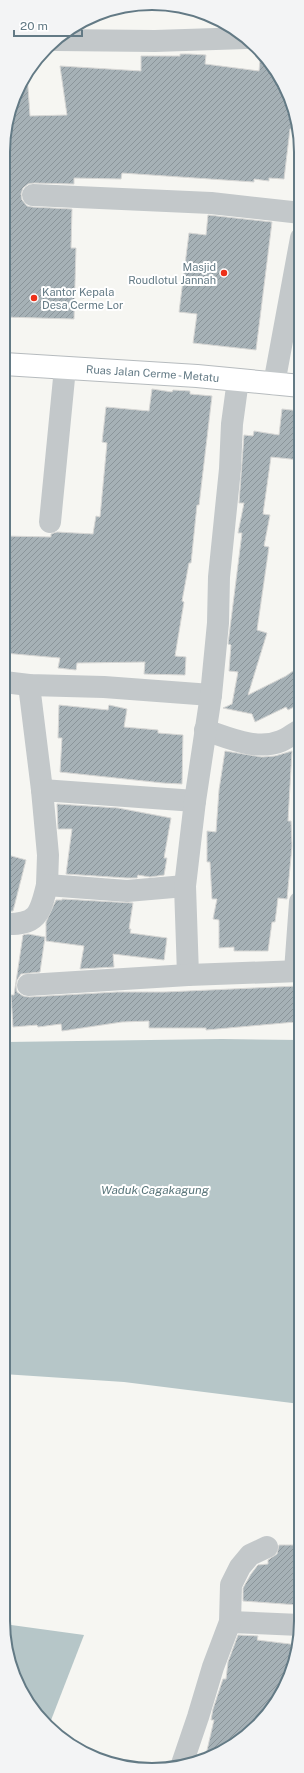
<svg xmlns="http://www.w3.org/2000/svg" width="304" height="1773" viewBox="0 0 304 1773" font-family="'Public Sans',sans-serif">
<style>
.water{fill:#b6c6c8}
.building{fill:url(#building-hatch);stroke:#d7d7d5}
.lines{fill:none;stroke-linecap:round;stroke-linejoin:round}
.major-casing{stroke:#b6bbbe;stroke-width:24}
.path{stroke:#bfc1c3;stroke-width:2.5;stroke-dasharray:2 2;stroke-linecap:butt}
.minor{stroke:#c3c8ca;stroke-width:22}
.major{stroke:#fff;stroke-width:22}
.poi-dot{fill:#ee3019;stroke:#fff;stroke-width:1.5}
.labels{text-anchor:middle;stroke-width:4;stroke-linejoin:round;paint-order:stroke}
.poi-label{font-size:11px;fill:#637a85;stroke:#fff;text-anchor:end}
.street-label{font-size:11px;fill:#637a85;stroke:#fff}
.water-label{font-size:12px;font-style:italic;fill:#5a767b;stroke:#fff}
.rim{fill:none;stroke:#637a85;stroke-width:2}
</style>
<defs>
<pattern id="building-hatch" width="6" height="6" patternUnits="userSpaceOnUse"><rect width="6" height="6" fill="#a6b1b6"/><path d="M-1 1l2-2M0 6l6-6M5 7l2-2" fill="none" stroke="#8b959a"/></pattern>
</defs>
<rect width="100%" height="100%" fill="#f6f6f2"/>
<g class="water">
<path d="M222 1039 300 1040V1404L124 1382 3 1374V1351L9 1342 10 1304 9 1183 3 1129V1052L6 1042Z"/>
<path d="M4 1624 84 1635 48 1728 14 1678Z"/>
</g>
<g class="building">
<path d="M261 51 286 86 297 129H290L284 179 269 178V181L254 179V182L122 173 121 179 74 178V184L34 183 28 184 23 188 21 194 22 200 27 206 32 207 72 209 71 248H76L74 319 4 317V204H8L7 149H8V121L23 78 27 73 30 116 67 115 60 66 141 71V56H180V54H189L206 55 205 64 259 71Z"/>
<path d="M208 215 272 222 256 350 193 343 197 314 179 312 189 233 206 235Z"/>
<path d="M152 389 172 392 173 390 190 391V394L212 396 199 505H197L191 563H189L182 601 184 602 175 656 186 657 185 675 144 674 145 662 77 663 76 670 58 668 60 658 4 653V536L51 537V534L57 532 93 534 96 516 100 517 107 443 102 442 106 407 149 411Z"/>
<path d="M282 409 300 411V460L271 457 263 514 270 515 264 546 269 547 257 630 267 633 248 695 286 676 300 666V704L288 710 286 707 255 722 252 714 223 708 232 704 238 672 229 671 231 645 228 644 242 533H238L244 503H239L244 435 253 436 254 431 279 435Z"/>
<path d="M59 705 108 710 109 705 127 709 124 727 158 730V733L183 735 182 784 163 783 60 772 62 738H58Z"/>
<path d="M225 751 262 757 275 756 292 751 288 821H291L292 846 287 899 278 898 275 922H272L268 951H234V947L219 948V920L213 919 217 899H212L210 862H207V831L216 832 219 790Z"/>
<path d="M57 804 118 808 171 818 164 858H167L164 875 150 877 138 875 137 878H127L66 874 72 829H58Z"/>
<path d="M4 854 26 860 13 911 4 912Z"/>
<path d="M62 899 133 903 129 929H131L130 933 167 938 164 960 113 954 114 967 80 969 84 946 46 941V922L56 900H62Z"/>
<path d="M28 934 45 937 40 972 21 974 17 980 16 985 17 992 23 996 29 997 117 992H165L298 986V995H300V1015H294L295 1022 206 1030V1028H149V1021L122 1022 62 1031 61 1024 38 1027 37 1025 13 1027 11 995H14L23 935Z"/>
<path d="M279 1545H300L298 1605 243 1601V1588L251 1574 258 1565 268 1564V1560L277 1554Z"/>
<path d="M238 1635 258 1636 257 1640 298 1645 286 1687 250 1733 205 1759 214 1720H211L213 1709 223 1679H226L228 1662Z"/>
</g>
<g class="lines">
<defs>
<g id="major">
<path id="s1" d="M4 364 197 376 301 386"/>
</g>
</defs>
<use href="#major" class="major-casing"/>
<path class="path" d="M4 195H12"/>
<g class="minor">
<path d="M56 40 155 41 246 38"/>
<path d="M33 195 211 203 301 213"/>
<path d="M274 384 301 238"/>
<path d="M50 522 65 368"/>
<path d="M4 682 29 685 104 687 211 695"/>
<path d="M29 685 42 790"/>
<path d="M205 730C229 738 257 751 281 741 288 738 294 733 300 730"/>
<path d="M47 885 48 855 42 790 195 801"/>
<path d="M4 924C37 925 40 915 47 885L127 891 185 886"/>
<path d="M295 971 300 902"/>
<path d="M188 975 185 886 195 801 211 695 218 623 219 577 230 469 232 424 238 380"/>
<path d="M28 985 188 975 300 971"/>
<path d="M230 1622 300 1625"/>
<path d="M182 1764 198 1717 213 1667 230 1622 231 1585 240 1567 250 1555 267 1547"/>
</g>
<use href="#major" class="major"/>
</g>
<g class="poi-dot">
<circle cx="224" cy="273" r="4"/>
<circle cx="34" cy="298" r="4"/>
</g>
<g class="labels">
<g class="poi-label">
<text x="216" y="271">Masjid<tspan x="216" dy="13">Roudlotul Jannah</tspan></text>
<text x="42" y="296" text-anchor="start">Kantor Kepala<tspan x="42" dy="13">Desa Cerme Lor</tspan></text>
</g>
<g class="street-label">
<text dy="4" stroke="none"><textPath href="#s1" startOffset="149">Ruas Jalan Cerme - Metatu</textPath></text>
</g>
<g class="water-label">
<text x="155" y="1194">Waduk Cagakagung</text>
</g>
</g>
<path d="M0 0H304V1773H0ZM152 10H152A142 142 0 0 1 294 152V1621A142 142 0 0 1 152 1763H152A142 142 0 0 1 10 1621V152A142 142 0 0 1 152 10Z" fill="#f3f4f5" fill-rule="evenodd"/>
<path class="rim" d="M152 10H152A142 142 0 0 1 294 152V1621A142 142 0 0 1 152 1763H152A142 142 0 0 1 10 1621V152A142 142 0 0 1 152 10Z"/>
<path d="M14 30v6h68v-6" fill="none" stroke="#637a85" stroke-width="2"/>
<text x="20" y="30" font-size="12" fill="#637a85" stroke="#ffffff" stroke-width="3" paint-order="stroke">20 m</text>
</svg>
